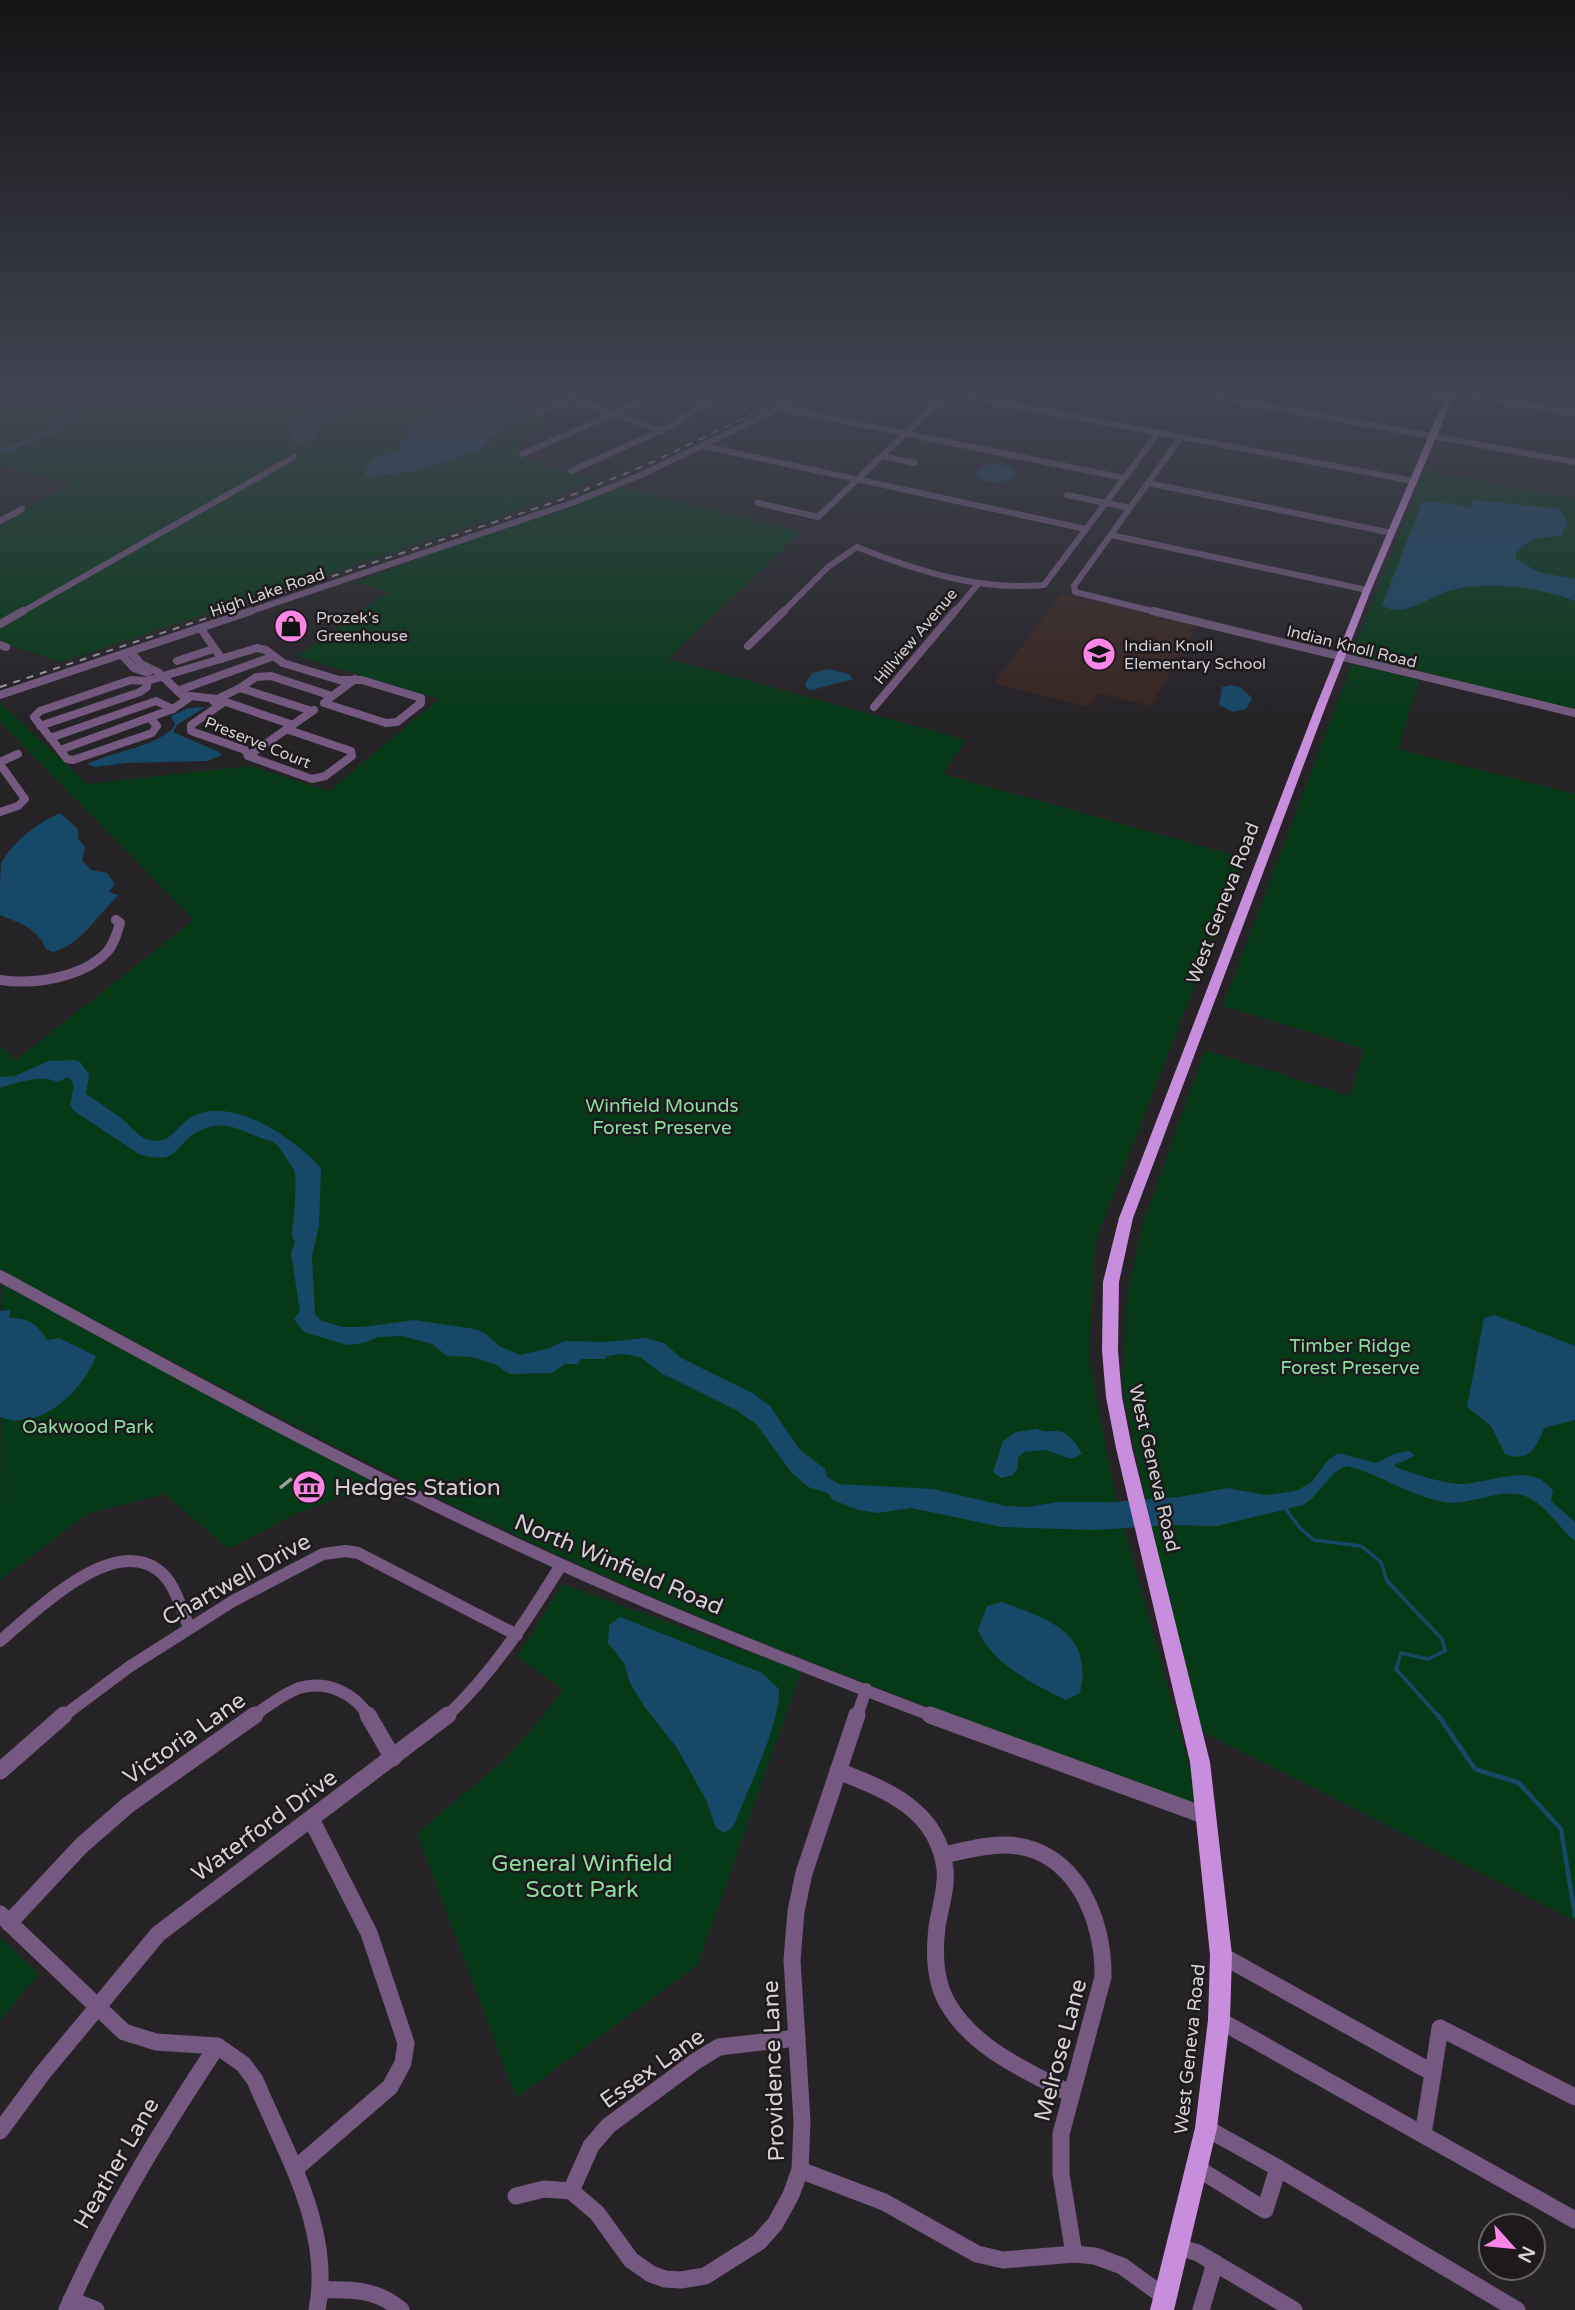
<svg xmlns="http://www.w3.org/2000/svg" width="1575" height="2310" viewBox="0 0 1575 2310" font-family="'Varela Round',sans-serif">
<style>
.education{fill:#392621}
.green{fill:#063a17}
.water{fill:#164967}
.lines{fill:none;stroke-linecap:round;stroke-linejoin:round}
.stream-far1{stroke:#164967;stroke-width:3.5}
.stream{stroke:#164967;stroke-width:4.5}
.river{fill:#164967;fill-rule:evenodd}
.minor-far4{stroke:#765980;stroke-width:6}
.minor-far3{stroke:#765980;stroke-width:8}
.minor-far2{stroke:#765980;stroke-width:10}
.minor-far1{stroke:#765980;stroke-width:12}
.minor{stroke:#765980;stroke-width:17}
.major{fill:#c98ddd;fill-rule:evenodd}
.rail-far1{stroke:#a19fa2;stroke-width:2;stroke-dasharray:7 7;stroke-linecap:butt}
.rail{stroke:#a19fa2;stroke-width:3.5;stroke-dasharray:15 15;stroke-linecap:butt}
.labels{text-anchor:middle;stroke-width:5;stroke-linejoin:round;paint-order:stroke}
.far-street-label{font-size:16px;fill:#d3d1d3;stroke:#1d191d}
.far-poi-label{font-size:16px;fill:#d3d1d3;stroke:#1d191d;text-anchor:start}
.street-label{font-size:19px;fill:#d3d1d3;stroke:#1d191d}
.park-label{font-size:19px;fill:#8bdd9b;stroke:#1d191d}
.near-poi-label{font-size:23px;fill:#d3d1d3;stroke:#1d191d;text-anchor:start}
.near-street-label{font-size:23px;fill:#d3d1d3;stroke:#1d191d}
.near-park-label{font-size:23px;fill:#8bdd9b;stroke:#1d191d}
</style>
<rect width="100%" height="100%" fill="#262327"/>
<path class="education" d="M1061 594 1198 625 1151 706 1098 693 1089 707 994 683Z"/>
<g class="green">
<path d="M0 393H553L570 399 535 413 548 419 537 423 545 427 521 437 517 455 592 480 527 507 61 662 0 643V522L74 484 0 464Z"/>
<path d="M1425 471 1574 499 1575 495V712L1350 659Z"/>
<path d="M619 486 801 532 668 659 966 740 943 774 1244 858 1095 1242 1089 1360 1115 1494 1201 1809C1016 1739 827 1673 645 1594 425 1498 212 1383 0 1270V1046L16 1060 194 920 0 722V703L87 784 250 766 329 791 439 699 297 656 389 592 355 582Z"/>
<path d="M1352 664 1419 680 1398 749 1575 794V1921L1193 1727 1122 1386 1127 1296 1142 1226 1205 1050 1350 1096 1364 1049 1223 1006Z"/>
<path d="M1 1284 377 1483 295 1514 229 1549 164 1494 87 1514 0 1580Z"/>
<path d="M563 1584 801 1671 698 1965 516 2098 417 1833 501 1763 536 1725 563 1690 517 1656Z"/>
<path d="M0 1937 39 1974 0 2020Z"/>
</g>
<g class="water">
<path d="M115 393H122L79 408 71 412 56 431 0 455V449L51 429 61 412Z"/>
<path d="M480 393H502L512 397 510 400 522 412V418L503 426 481 449 474 452 416 471 366 477 365 468 376 458 399 451 402 442 409 432 405 425C417 424 424 416 435 412 455 404 461 413 480 393Z"/>
<path d="M343 407 346 411 321 426 316 434V439L301 442 292 440 289 429 293 418 313 411Z"/>
<path d="M995 464 1011 467 1016 473C1007 484 986 486 975 475L981 466Z"/>
<path d="M1473 500 1560 509 1568 526 1563 530V535L1536 539 1525 544 1516 553V559L1538 572 1575 579V601C1538 587 1491 581 1452 590 1432 595 1402 620 1382 605L1422 503 1433 501 1471 508Z"/>
<path d="M828 669 849 674 853 679 812 690 807 689 805 684 812 673Z"/>
<path d="M1232 685 1241 688 1252 698 1246 709 1233 712 1219 705 1222 687Z"/>
<path d="M205 707 177 725 173 732 219 752 222 755 207 761 126 763 95 767 87 764C109 753 163 745 175 725L171 716 189 708Z"/>
<path d="M60 813 78 829V838L85 847 82 860 91 870 107 873 115 884 109 892 119 895C98 914 82 944 53 952L46 949C39 929 18 922 0 915 0 904 0 873 1 864 13 841 36 824 60 813Z"/>
<path d="M74 1060 80 1062 89 1074 86 1094C98 1102 110 1110 121 1118 133 1128 139 1140 156 1141 171 1142 178 1125 190 1118 231 1093 294 1139 321 1168L319 1226 312 1257 315 1314 320 1320 342 1327H362L414 1320 475 1329 485 1333 499 1346 520 1355 547 1349 564 1341 604 1342 646 1338 664 1343 681 1358 754 1394 770 1406 799 1449 825 1469 827 1477 839 1484 933 1489 1006 1506 1028 1507 1058 1502H1113L1179 1497 1227 1488 1266 1495 1296 1491 1312 1482 1328 1460 1338 1453 1376 1463 1396 1453 1410 1451 1415 1456 1394 1465 1396 1467C1412 1474 1443 1483 1460 1484 1488 1484 1532 1460 1553 1491L1551 1501 1575 1522V1541C1560 1529 1549 1510 1533 1500 1505 1482 1474 1507 1444 1502 1410 1496 1381 1475 1348 1466 1331 1468 1320 1496 1303 1505L1217 1526 1169 1525 1095 1530 1002 1527 911 1508 878 1513 858 1510 833 1500 828 1493 808 1487 792 1473 756 1424 736 1410 661 1373 640 1357 622 1354 607 1356 605 1359H581L578 1364H565L552 1373 510 1374 494 1364 472 1357 447 1356 432 1344 402 1336 378 1337 364 1343 347 1345 304 1332 294 1319 300 1311 291 1253 295 1242 292 1236C293 1224 298 1178 294 1170 293 1168 278 1145 276 1144 272 1140 265 1140 261 1138 241 1131 226 1120 204 1129 173 1140 183 1168 139 1154L74 1111 70 1105 74 1085 69 1077 57 1082C42 1074 16 1083 0 1088V1077L15 1076 48 1061Z"/>
<path d="M11 1310 9 1318C28 1318 37 1323 47 1340L59 1338 96 1356C84 1390 39 1433 0 1417V1311Z"/>
<path d="M1495 1315 1575 1346V1420L1544 1428C1536 1448 1529 1463 1505 1454L1491 1426 1467 1407 1484 1318Z"/>
<path d="M1037 1429C1045 1433 1047 1431 1055 1431 1068 1430 1077 1445 1082 1454L1071 1459 1046 1450 1024 1452 1018 1458V1468L1013 1475 1001 1478 993 1472 1003 1441 1016 1432Z"/>
<path d="M1002 1602C1048 1619 1094 1632 1080 1693L1066 1700C1035 1685 992 1664 978 1630L987 1606Z"/>
<path d="M620 1617 762 1673 779 1689C780 1725 750 1783 737 1818L732 1828 724 1833 716 1828 706 1800 677 1748 644 1706 630 1683 624 1663 608 1643 609 1625Z"/>
</g>
<g class="lines">
<path class="stream-far1" d="M1284 1507 1301 1529 1314 1540 1361 1546 1381 1562 1387 1581 1442 1639 1445 1651 1428 1659 1401 1653 1396 1669 1439 1717"/>
<path class="stream" d="M1438 1715 1475 1769 1519 1783 1561 1829 1575 1916"/>
<path class="river" d="M71 406 78 408 68 416 71 421 66 429 41 437V433L60 425 63 421 60 415Z"/>
<g class="minor-far4">
<path d="M949 393 1413 481"/>
<path d="M1194 393 1575 462"/>
<path d="M1408 393 1448 400"/>
<path d="M1451 393 1575 413"/>
<path d="M572 399 662 431"/>
<path d="M780 408 1124 478"/>
<path d="M539 413 581 393"/>
<path d="M703 446 1086 529"/>
<path d="M522 454 623 410 651 393"/>
<path d="M882 456 915 463"/>
<path d="M571 471 673 425 720 393"/>
<path d="M1148 483 1392 533"/>
<path d="M1067 495 1130 508"/>
<path d="M758 503 818 517 948 393"/>
<path d="M0 521 22 509"/>
<path d="M1111 535 1367 590"/>
<path d="M20 613 294 457"/>
<path d="M245 613 572 503 641 475 811 393"/>
<path d="M782 613 828 567 857 547C917 571 979 591 1044 585L1158 433"/>
<path d="M954 613 978 584"/>
<path d="M1160 613 1075 592 1074 586 1181 437"/>
</g>
<g class="minor-far3">
<path d="M1153 611 1575 713"/>
<path d="M0 624 23 611"/>
<path d="M201 629 222 659"/>
<path d="M0 645 6 647"/>
<path d="M748 646 784 611"/>
<path d="M131 652 141 664 158 672 182 695 217 699 293 725"/>
<path d="M122 655 134 668 148 673"/>
<path d="M177 661 213 649"/>
<path d="M147 681 257 648 266 650 283 663 339 680H362L421 698V703L397 722 386 723 324 703"/>
<path d="M147 681 131 680 40 711 34 717 67 759 73 760 152 733 157 726 150 718"/>
<path d="M177 691 274 656"/>
<path d="M0 695 251 611"/>
<path d="M327 700 355 679"/>
<path d="M213 701 240 688"/>
<path d="M223 703 191 725V731L245 750 248 756 312 779 325 776 352 756 351 751 286 729"/>
<path d="M874 707 955 611"/>
<path d="M312 711 240 688 256 677 271 676 332 696"/>
<path d="M40 726 140 692 147 687V681"/>
<path d="M50 738 156 701 173 709"/>
<path d="M60 750 173 709 189 698"/>
<path d="M248 756 314 710"/>
<path d="M0 762 18 754"/>
<path d="M0 764 25 799 18 806 0 812"/>
</g>
<path class="minor-far2" d="M0 980C33 985 81 978 106 953 114 945 117 933 120 923L116 920"/>
<g class="minor-far1">
<path d="M0 1276C162 1364 324 1454 491 1532 636 1601 785 1660 935 1717"/>
<path d="M0 1641C35 1612 111 1535 158 1570 175 1582 181 1609 189 1627"/>
<path d="M62 1717 129 1667 233 1601 323 1554 346 1551 358 1553 517 1635"/>
<path d="M252 1717C266 1707 283 1694 299 1688 327 1680 355 1693 369 1717"/>
<path d="M446 1717C493 1673 527 1620 561 1565"/>
<path d="M857 1717 866 1689"/>
</g>
<g class="minor">
<path d="M368 1715 393 1758"/>
<path d="M930 1715 1206 1816"/>
<path d="M0 1771 64 1715"/>
<path d="M838 1771C887 1790 938 1810 945 1869 947 1888 940 1908 937 1927 934 1952 934 1981 948 2004 974 2049 1027 2071 1071 2094"/>
<path d="M943 1855C964 1851 986 1844 1008 1845 1075 1848 1104 1919 1103 1977L1061 2134V2174L1074 2254"/>
<path d="M0 1914 124 2032 156 2042 217 2046 243 2064 255 2080C285 2152 333 2230 317 2310"/>
<path d="M9 1923 81 1846 128 1805 255 1715"/>
<path d="M1221 1955 1433 2073 1440 2028 1575 2097"/>
<path d="M1219 2020 1575 2220"/>
<path d="M0 2131 42 2074 158 1934 448 1715"/>
<path d="M1423 2134 1433 2073"/>
<path d="M1197 2168 1265 2210 1278 2168 1206 2128"/>
<path d="M1278 2168 1517 2310"/>
<path d="M295 2169 390 2087 403 2063 406 2043 369 1933 311 1819"/>
<path d="M800 2170 884 2202 977 2254 1003 2260 1074 2254 1095 2256 1122 2266 1165 2297"/>
<path d="M571 2191 591 2146 608 2126 696 2061 719 2047 797 2038"/>
<path d="M516 2196 544 2189 571 2191 597 2213 631 2260 651 2274 665 2279 681 2280 705 2276 759 2242 775 2224 791 2195 800 2170 802 2121 792 1960 796 1911 804 1873 857 1715"/>
<path d="M1179 2247 1198 2253 1294 2310"/>
<path d="M321 2290C351 2289 377 2289 401 2310"/>
<path d="M71 2300 96 2310"/>
<path d="M67 2310C108 2217 161 2131 217 2046"/>
<path d="M1201 2310 1215 2263"/>
</g>
<path class="major" d="M1447 393H1455L1371 590 1324 711 1133 1218 1119 1282 1118 1351 1122 1397 1132 1448 1210 1762 1232 1955 1230 2020 1217 2128 1174 2310H1150L1195 2128 1208 2020 1210 1955 1190 1762 1116 1448 1106 1397 1102 1351 1103 1282 1119 1218 1314 711 1363 590Z"/>
<path class="rail-far1" d="M0 687 555 502 644 466 797 393"/>
<path class="rail" d="M280 1488 295 1476"/>
</g>
<linearGradient id="sky" x2="0" y2="1"><stop stop-color="#151315"/><stop offset="0.55" stop-color="#414552"/><stop offset="1" stop-color="#414552" stop-opacity="0"/></linearGradient>
<rect width="1575" height="716" fill="url(#sky)"/>
<defs>
<symbol id="shop-disc" viewBox="-11 -11 22 22"><circle r="9.5" fill="#fb86e5" stroke="#1d191d"/><path d="M-5-2.5h2.3a2.7 3.5 0 0 1 5.4 0H5L5.5 6h-11ZM-1.5-2.5h3a1.5 2.3 0 0 0-3 0Z" fill="#111"/></symbol>
<symbol id="school-disc" viewBox="-11 -11 22 22"><circle r="9.5" fill="#fb86e5" stroke="#1d191d"/><path d="M0-5L7-2L0 1L-7-2ZM-4 1L0 2.5L4 1V4Q0 6-4 4Z" fill="#111"/></symbol>
<symbol id="museum-disc" viewBox="-11 -11 22 22"><circle r="9.5" fill="#fb86e5" stroke="#1d191d"/><path d="M0-6L6-3V-2H-6V-3ZM-5-1h2V3h-2ZM-1-1h2V3h-2ZM3-1h2V3H3ZM-6 4H6V6H-6Z" fill="#111"/></symbol>
</defs>
<g fill-rule="evenodd">
<use href="#shop-disc" x="272" y="607" width="38" height="38"/>
<use href="#school-disc" x="1080" y="635" width="38" height="38"/>
<use href="#museum-disc" x="290" y="1468" width="38" height="38"/>
</g>
<g class="labels">
<g class="far-street-label">
<text transform="translate(267 592) rotate(-19)" y="6">High Lake Road</text>
<text transform="translate(915 636) rotate(-50)" y="6">Hillview Avenue</text>
<text transform="translate(1352 646) rotate(14)" y="6">Indian Knoll Road</text>
<text transform="translate(258 742) rotate(22)" y="6">Preserve Court</text>
</g>
<g class="far-poi-label">
<text x="316" y="623">Prozek's<tspan x="316" dy="18">Greenhouse</tspan></text>
<text x="1124" y="651">Indian Knoll<tspan x="1124" dy="18">Elementary School</tspan></text>
</g>
<g class="street-label">
<text transform="translate(1222 903) rotate(-69)" y="7">West Geneva Road</text>
<text transform="translate(1155 1468) rotate(77)" y="7">West Geneva Road</text>
<text transform="translate(1189 2049) rotate(-84)" y="7">West Geneva Road</text>
</g>
<g class="park-label">
<text x="662" y="1112">Winfield Mounds<tspan x="662" dy="22">Forest Preserve</tspan></text>
<text x="1350" y="1352">Timber Ridge<tspan x="1350" dy="22">Forest Preserve</tspan></text>
<text x="88" y="1433">Oakwood Park</text>
</g>
<g class="near-poi-label">
<text x="334" y="1495">Hedges Station</text>
</g>
<g class="near-street-label">
<text transform="translate(619 1564) rotate(23)" y="8">North Winfield Road</text>
<text transform="translate(236 1579) rotate(-29)" y="8">Chartwell Drive</text>
<text transform="translate(184 1738) rotate(-35)" y="8">Victoria Lane</text>
<text transform="translate(264 1825) rotate(-36)" y="8">Waterford Drive</text>
<text transform="translate(1060 2050) rotate(-75)" y="8">Melrose Lane</text>
<text transform="translate(652 2068) rotate(-35)" y="8">Essex Lane</text>
<text transform="translate(773 2071) rotate(-92)" y="8">Providence Lane</text>
<text transform="translate(116 2163) rotate(-60)" y="8">Heather Lane</text>
</g>
<g class="near-park-label">
<text x="582" y="1871">General Winfield<tspan x="582" dy="26">Scott Park</tspan></text>
</g>
</g>
<g transform="translate(1512 2247) rotate(117)"><circle r="33" fill="#1d191d" stroke="#666366" stroke-width="2"/>
<path d="M0-5L12 26L0 18L-12 26Z" fill="#fb86e5"/>
<text y="-10" font-size="19" font-weight="bold" text-anchor="middle" fill="#d3d1d3">N</text>
</g>
</svg>
